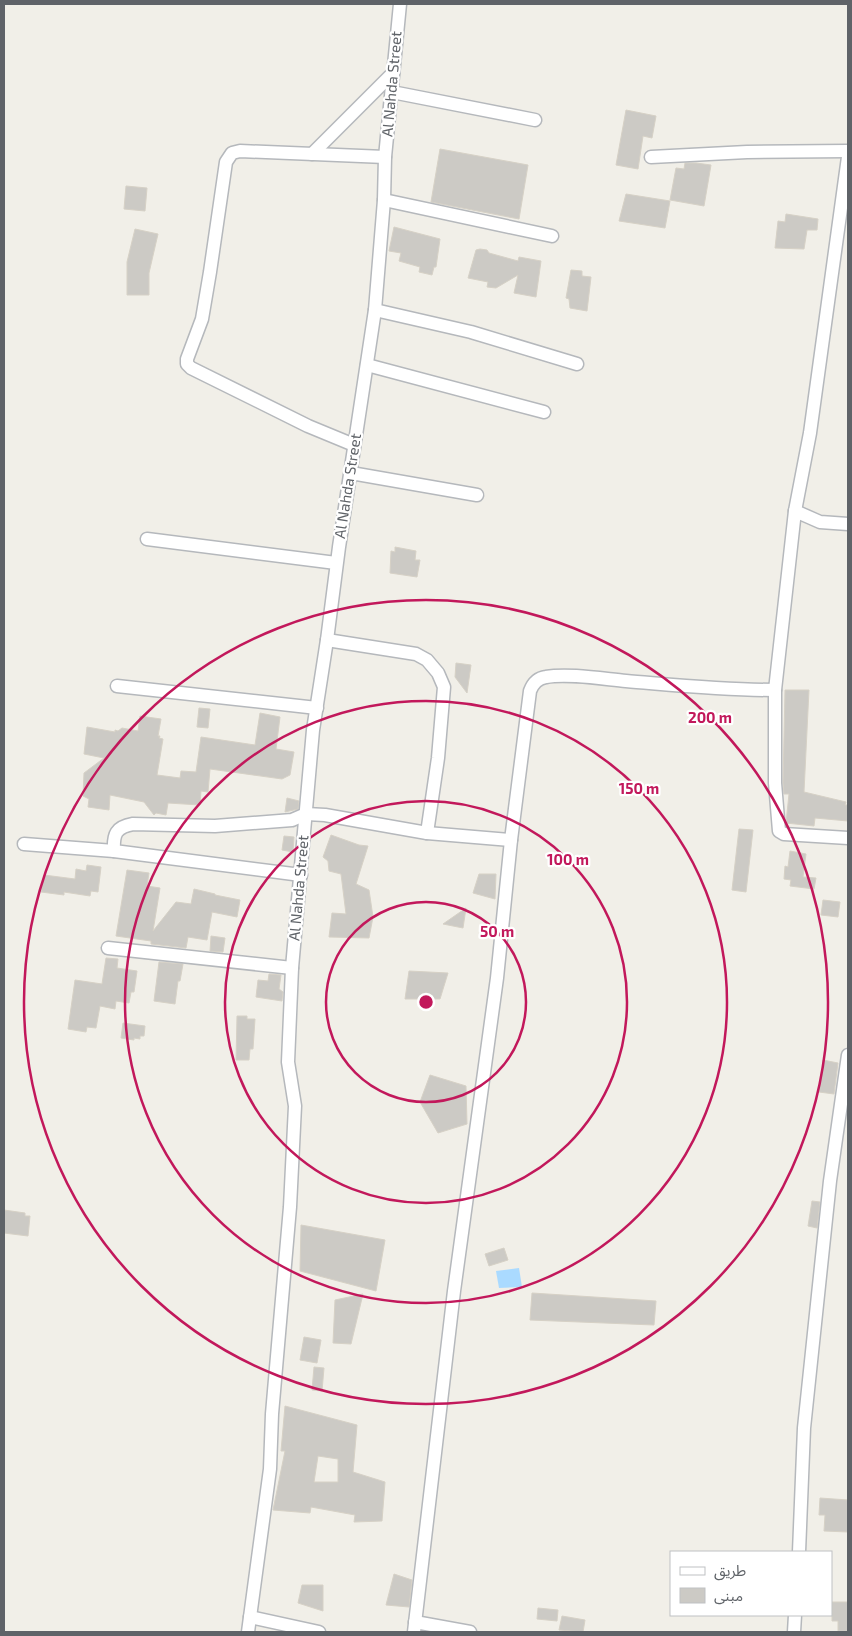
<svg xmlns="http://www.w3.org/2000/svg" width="852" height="1636" viewBox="0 0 852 1636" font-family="'Exo 2','Noto Sans Arabic',sans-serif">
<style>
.water{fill:#aadaff}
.building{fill:#cccac5;stroke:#d6d1c6;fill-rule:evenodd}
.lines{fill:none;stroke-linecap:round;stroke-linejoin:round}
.minor-casing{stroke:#b5b8bc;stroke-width:15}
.minor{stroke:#fff;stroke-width:12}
.ring{fill:none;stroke:#c2185b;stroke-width:2.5}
.labels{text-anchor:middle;stroke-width:4.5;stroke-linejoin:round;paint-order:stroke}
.street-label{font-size:15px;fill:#5f6368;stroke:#fff}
.centre{fill:#c2185b;stroke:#fff;stroke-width:2.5}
.ring-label{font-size:15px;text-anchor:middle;font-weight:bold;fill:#c2185b;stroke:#fff;stroke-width:4.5;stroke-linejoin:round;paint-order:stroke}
</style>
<rect width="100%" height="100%" fill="#f1efe8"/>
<path class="water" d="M519 1268 522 1287 499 1288 496 1271Z"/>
<g class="building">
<path d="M626 110 656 116 652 138 643 136 638 169 616 165Z"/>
<path d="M440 149 528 165 519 219 431 202Z"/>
<path d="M685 163H696L711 165 704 206 670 200 676 168 684 169Z"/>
<path d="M126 186 147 188 145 211 124 209Z"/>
<path d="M626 194 670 201 665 228 619 221Z"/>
<path d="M786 214 818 219 817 230H807L804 249 775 248 778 221 785 222Z"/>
<path d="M394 227 440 239 436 267H434L432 275 419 272 420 267 399 261 401 253 389 251Z"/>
<path d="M135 229 158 234 149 273V295H127V262Z"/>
<path d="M480 249 487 250 489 253 518 261 519 257 541 261 536 297 514 293 518 275 496 288 487 287 488 282 468 278 476 250Z"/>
<path d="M571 270 582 271V276L591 277 587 311 570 308 569 299 566 298Z"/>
<path d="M395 547 416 551 415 560H420L417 577 390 573 391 551 395 552Z"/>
<path d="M456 663 471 665 467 693 455 677Z"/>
<path d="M785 690H809L804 792 846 802 845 805H848V821L815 818 814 826 786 823 789 794H784L783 783Z"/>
<path d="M199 708 210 709 208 728 197 727Z"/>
<path d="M260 713 280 717 276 749 294 752 290 775 282 779 210 769 208 792 201 791 200 805 168 803 166 815 156 813 154 815 144 802 110 795 109 810 88 807 89 799 83 796 84 773 104 758 84 754 87 727 115 732V730L118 731 122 728 138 731 140 716 161 719 158 736H160L159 738 163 739 157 775 180 778 181 771 196 772 201 737 255 745Z"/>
<path d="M287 798 299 801 298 809 285 812Z"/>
<path d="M739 829 753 830 746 892 732 890Z"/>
<path d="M331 835 359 845 368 846 356 884 369 890 373 917 369 938 329 937 332 913 346 914 341 874 329 871 328 861 323 857Z"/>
<path d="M284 836 294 837 293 852 282 850Z"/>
<path d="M790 851 806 854 803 877 816 878 814 889 790 886 791 880 784 879 785 866 788 867Z"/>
<path d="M87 865 101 867 98 892 91 891 90 896 64 892V895L41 892 44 875 75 879 76 869 86 871Z"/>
<path d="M127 870 149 873 147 886 160 888 153 931 176 902 191 904 194 889 215 894V895L240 900 237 917 212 912 207 940 188 937 186 948 151 944V941L116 936Z"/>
<path d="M479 874H496L495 899 473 893Z"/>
<path d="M823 900 840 902 838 917 821 915Z"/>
<path d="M466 908 463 928 443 924Z"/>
<path d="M211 936 225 938 223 952 210 951Z"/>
<path d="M106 958 118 959 117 968 137 971 134 992H131L129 1003 116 1001 115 1009 100 1006 96 1028 87 1027 86 1032 68 1029 75 980 102 984Z"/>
<path d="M159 962 183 964 180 981H178L175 1004 154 1001Z"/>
<path d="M409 971 448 973 440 999H405Z"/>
<path d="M269 974 281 975 279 989 283 992 282 1001 256 997 258 980 268 981Z"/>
<path d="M237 1016H247V1019H255L253 1049H250L249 1060H236Z"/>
<path d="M123 1023 145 1026 144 1036H140V1039L134 1038V1040L121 1038Z"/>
<path d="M823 1060 838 1063 834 1094 819 1092Z"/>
<path d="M430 1075 466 1086 467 1124 438 1133 420 1102Z"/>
<path d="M812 1201 820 1202 817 1228 808 1226Z"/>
<path d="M4 1210 25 1213V1216H30L28 1236 4 1233Z"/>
<path d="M301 1225 385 1240 376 1291 300 1271Z"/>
<path d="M504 1248 508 1260 489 1266 485 1254Z"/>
<path d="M532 1293 656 1301 654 1325 530 1320Z"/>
<path d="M363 1294 351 1344 333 1343 335 1300Z"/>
<path d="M304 1337 321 1340 317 1363 300 1360Z"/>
<path d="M314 1367 324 1368 322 1391 312 1390Z"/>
<path d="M285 1406 357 1425 353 1472 385 1482 382 1521 354 1522 355 1515 311 1507 310 1513 273 1510 285 1451H281ZM318 1456 338 1459V1482H314Z"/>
<path d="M820 1498 848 1500V1532L824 1531 825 1515H819Z"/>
<path d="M394 1574 412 1580 409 1607 386 1605Z"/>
<path d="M302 1585H323V1611L298 1603Z"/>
<path d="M832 1602H848V1631H838V1621H832Z"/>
<path d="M538 1608 558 1610 557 1621 537 1619Z"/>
<path d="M562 1616 585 1620 583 1632 559 1630Z"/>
</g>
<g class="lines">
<defs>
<g id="minor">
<path d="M392 92 535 120"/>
<path d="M312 154 393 73"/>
<path d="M651 157 747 152 848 151"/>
<path d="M384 200 552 236"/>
<path d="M375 310 471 332 577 364"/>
<path d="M367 365 544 412"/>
<path d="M354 445 308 426 191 368 187 364V359L202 319 210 272 226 162 232 153 240 151 385 157"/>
<path d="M351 473 477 495"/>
<path d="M795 511 820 522 848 524"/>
<path d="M147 539 336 563"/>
<path d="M327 640 416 654 427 660 438 673 444 687 438 758 427 833"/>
<path d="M117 686 317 708"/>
<path d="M775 690V783L779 831 784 834 848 838"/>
<path d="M24 844 114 851"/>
<path d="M301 875 114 851C113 834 116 827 133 824L215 826 292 820 306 814 325 815 427 833 511 840"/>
<path d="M108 948 292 968"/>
<path d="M799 1552 804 1428 830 1181 848 1055"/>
<path d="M250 1617 319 1632"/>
<path d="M415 1622 470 1632"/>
<path d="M248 1632 270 1469 272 1414 290 1207 295 1106 288 1062 292 968 313 730 327 640 339 547 375 310 384 200 385 157 400 4"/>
<path d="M414 1632 454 1291 497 978 511 840 530 691C533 683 538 678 546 677 568 673 604 679 626 681 676 685 725 690 775 690L795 511 810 433 848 157"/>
<path d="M794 1632 795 1615"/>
</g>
</defs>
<use href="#minor" class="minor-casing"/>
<use href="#minor" class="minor"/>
</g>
<g class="ring">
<circle cx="426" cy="1002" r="100"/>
<circle cx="426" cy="1002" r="201"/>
<circle cx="426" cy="1002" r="301"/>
<circle cx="426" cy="1002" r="402"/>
</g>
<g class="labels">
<g class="street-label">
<text transform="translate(392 84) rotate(-85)" y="5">Al Nahda Street</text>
<text transform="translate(348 486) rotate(-81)" y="5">Al Nahda Street</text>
<text transform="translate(299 888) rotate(-85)" y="5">Al Nahda Street</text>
</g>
</g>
<circle cx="426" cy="1002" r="8" class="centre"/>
<g class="ring-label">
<text x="710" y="723">200 m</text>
<text x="639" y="794">150 m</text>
<text x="568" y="865">100 m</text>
<text x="497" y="937">50 m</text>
</g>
<rect width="852" height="1636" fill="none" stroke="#5f6368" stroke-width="10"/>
<rect x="670" y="1551" width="162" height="65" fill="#ffffff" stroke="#bfc1c3"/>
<rect x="680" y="1567" width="25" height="8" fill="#ffffff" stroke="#bfc1c3"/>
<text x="714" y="1576" font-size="15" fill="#5f6368">طريق</text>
<rect x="680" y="1588" width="25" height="15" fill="#cccac5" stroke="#bfc1c3"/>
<text x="714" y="1601" font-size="15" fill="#5f6368">مبنى</text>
</svg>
